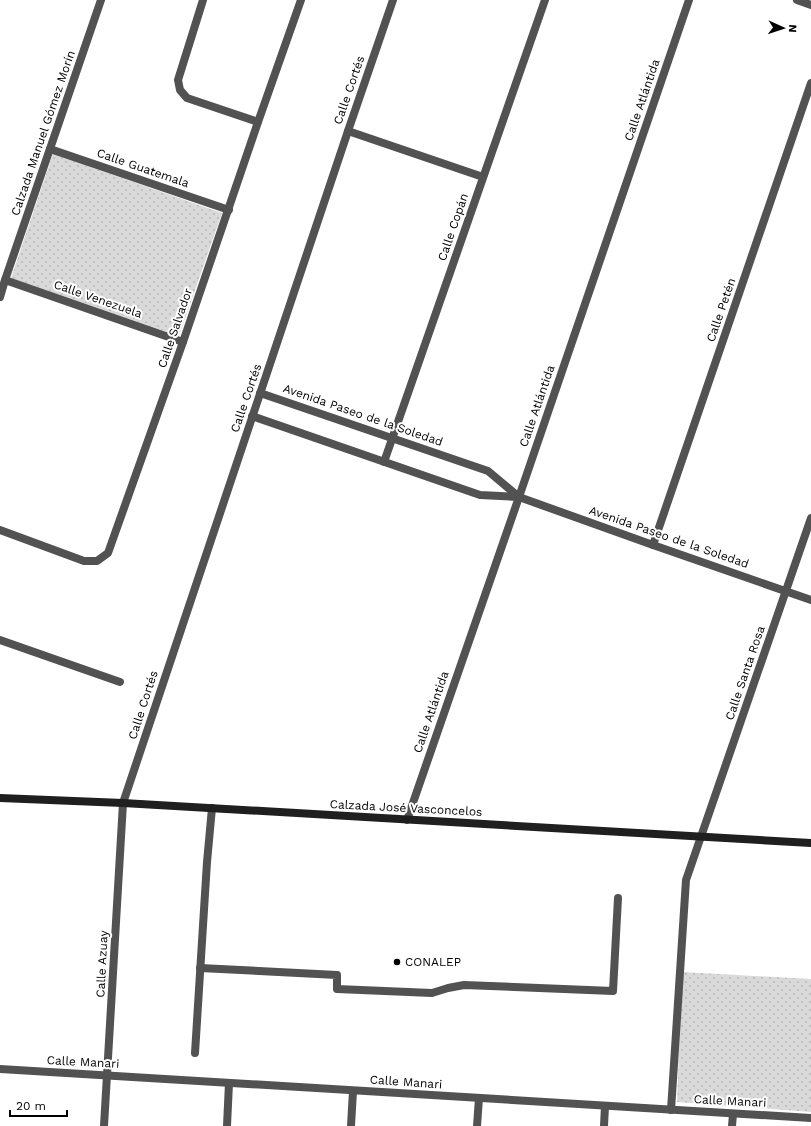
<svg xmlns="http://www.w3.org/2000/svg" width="811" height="1126" viewBox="0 0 811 1126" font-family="'Work Sans',sans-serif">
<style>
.green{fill:url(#green-dots)}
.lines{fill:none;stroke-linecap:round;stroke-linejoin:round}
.service{stroke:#525252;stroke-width:8}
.minor{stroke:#525252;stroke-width:8}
.tertiary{stroke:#525252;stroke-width:8}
.secondary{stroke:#1f1f1f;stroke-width:8}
.poi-dot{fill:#000;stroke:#fff;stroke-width:1.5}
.labels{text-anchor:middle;stroke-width:4;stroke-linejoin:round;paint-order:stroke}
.street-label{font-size:12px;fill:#000;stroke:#fff}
.poi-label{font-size:12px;fill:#000;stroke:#fff;text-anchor:start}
</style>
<defs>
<pattern id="green-dots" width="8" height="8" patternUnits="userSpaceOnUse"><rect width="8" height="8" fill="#d9d9d9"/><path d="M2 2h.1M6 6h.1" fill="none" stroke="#b8b8b8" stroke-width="1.8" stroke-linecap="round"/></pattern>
</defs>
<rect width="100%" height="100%" fill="#fff"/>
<g class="green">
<path d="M53 154 222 213 179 336 11 278Z"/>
<path d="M682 972 811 979V1112L677 1102Z"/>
</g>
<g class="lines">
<g class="service">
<path d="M200 968 337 975V989L432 993 448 988 464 985 613 991 618 898"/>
<path d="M195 1053 207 862 212 808"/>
</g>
<g class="minor">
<path d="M203 0 178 80 180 90 187 98 258 122"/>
<path d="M348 131 483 177"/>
<path d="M50 149 229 210"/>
<path d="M5 280 183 342"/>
<path d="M260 393 488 471 519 497"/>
<path d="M252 416 480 495 519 497 653 545 811 600"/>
<path d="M384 462 545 0"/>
<path d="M0 530 84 561H97L108 553 183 342 258 122 301 0"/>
<path d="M653 545 811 83"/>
<path d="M0 640 120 682"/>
<path d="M407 820 519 497 689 0"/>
<path d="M0 1069 811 1118"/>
<path d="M671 1110 686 880 811 518"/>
<path d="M104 1126 123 803 348 131 393 0"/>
<path d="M227 1126 229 1083"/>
<path d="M351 1126 353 1091"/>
<path d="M477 1126 479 1098"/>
<path d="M604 1126 605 1106"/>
<path d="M732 1126 733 1114"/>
</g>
<g class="tertiary">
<path d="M797 0 811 5"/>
<path d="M0 297 5 280 101 0"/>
</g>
<path class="secondary" d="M0 798 123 803 811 843"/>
</g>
<circle class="poi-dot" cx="397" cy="962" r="4"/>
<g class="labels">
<g class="street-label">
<text transform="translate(349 90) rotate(-71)" y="4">Calle Cortés</text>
<text transform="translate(642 100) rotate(-71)" y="4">Calle Atlántida</text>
<text transform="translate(43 133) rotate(-71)" y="4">Calzada Manuel Gómez Morín</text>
<text transform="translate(143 168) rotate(19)" y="4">Calle Guatemala</text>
<text transform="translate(453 227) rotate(-71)" y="4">Calle Copán</text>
<text transform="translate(98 299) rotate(19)" y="4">Calle Venezuela</text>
<text transform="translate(721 310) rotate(-71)" y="4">Calle Petén</text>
<text transform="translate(175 328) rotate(-71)" y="4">Calle Salvador</text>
<text transform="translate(246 398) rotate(-71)" y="4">Calle Cortés</text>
<text transform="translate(537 406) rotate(-71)" y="4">Calle Atlántida</text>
<text transform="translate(363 415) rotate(19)" y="4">Avenida Paseo de la Soledad</text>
<text transform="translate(669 537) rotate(19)" y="4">Avenida Paseo de la Soledad</text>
<text transform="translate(745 673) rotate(-71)" y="4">Calle Santa Rosa</text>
<text transform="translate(143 705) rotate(-72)" y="4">Calle Cortés</text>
<text transform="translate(431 712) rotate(-71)" y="4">Calle Atlántida</text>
<text transform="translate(406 808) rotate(3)" y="4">Calzada José Vasconcelos</text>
<text transform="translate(102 964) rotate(-87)" y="4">Calle Azuay</text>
<text transform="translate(83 1062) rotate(3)" y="4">Calle Manari</text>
<text transform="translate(406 1082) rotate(4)" y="4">Calle Manari</text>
<text transform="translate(730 1101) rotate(3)" y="4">Calle Manari</text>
</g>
<g class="poi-label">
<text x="405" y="966">CONALEP</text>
</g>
</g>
<g transform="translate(783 28) rotate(93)" stroke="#ffffff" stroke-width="3" paint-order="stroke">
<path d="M0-3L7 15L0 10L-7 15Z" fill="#000000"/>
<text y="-6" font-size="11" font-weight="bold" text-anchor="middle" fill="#000000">N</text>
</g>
<path d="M10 1110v6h57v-6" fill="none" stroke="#000000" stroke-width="2"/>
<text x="16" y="1110" font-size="12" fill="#000000" stroke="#ffffff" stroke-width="3" paint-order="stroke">20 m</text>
</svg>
